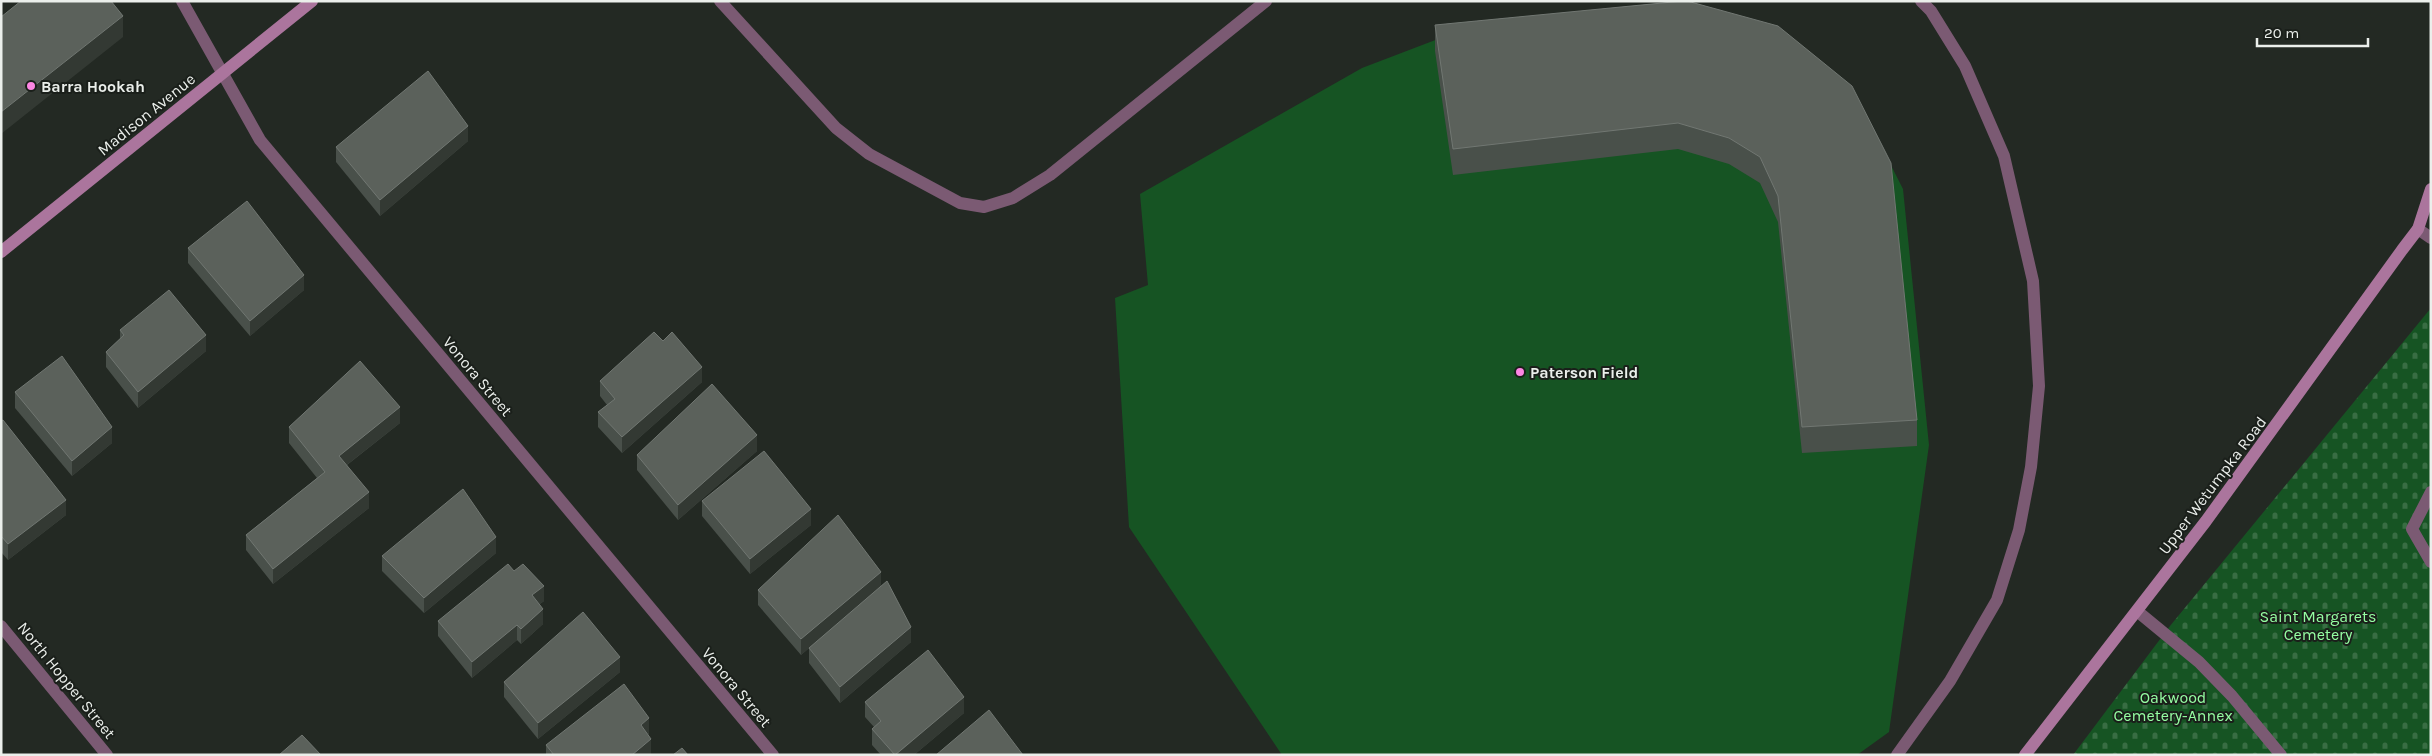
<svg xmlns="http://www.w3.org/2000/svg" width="2432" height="756" viewBox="0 0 2432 756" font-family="Karla,sans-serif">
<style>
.grass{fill:#165423}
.cemetery{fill:url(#cemetery-stones)}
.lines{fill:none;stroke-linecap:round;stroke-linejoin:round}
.service{stroke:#7b5a73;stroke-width:12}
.minor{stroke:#7b5a73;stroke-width:12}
.secondary{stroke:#ab759d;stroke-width:12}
.wall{fill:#49504a}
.shaded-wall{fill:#333933}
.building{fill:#5b615b;stroke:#717772}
.poi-dot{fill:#fd86e3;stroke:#1a1f1a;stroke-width:2}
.labels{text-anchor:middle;stroke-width:4;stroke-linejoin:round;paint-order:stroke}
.poi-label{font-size:16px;font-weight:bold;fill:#ebefeb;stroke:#1a1f1a;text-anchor:start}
.street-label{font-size:16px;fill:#ebefeb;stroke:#1a1f1a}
.park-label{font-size:16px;fill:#95fda2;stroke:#1a1f1a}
</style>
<defs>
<pattern id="cemetery-stones" width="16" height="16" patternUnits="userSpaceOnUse" patternTransform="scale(1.25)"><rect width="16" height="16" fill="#165423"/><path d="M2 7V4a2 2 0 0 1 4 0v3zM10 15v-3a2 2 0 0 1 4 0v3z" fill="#386d43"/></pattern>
</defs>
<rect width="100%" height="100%" fill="#232923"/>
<path class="grass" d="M1438 39 1864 112 1903 189 1929 445 1889 732 1857 755H1282L1129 527 1115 298 1148 285 1140 194 1362 68Z"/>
<path class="cemetery" d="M2431 308V755H2073L2170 626Z"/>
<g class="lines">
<g class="service">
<path d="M720 1 836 128 869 154 960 203 984 207 1013 198 1050 175 1266 1"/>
<path d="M2418 229 2431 238"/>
<path d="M2431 492 2412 529 2431 562"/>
<path d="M2137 611 2199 662 2232 696 2281 755"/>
<path d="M1897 755 1950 681 1997 600 2019 530 2031 467 2039 386 2033 281 2004 156 1965 66 1931 11 1921 1"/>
</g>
<g class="minor">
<path d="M182 1 260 140 773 755"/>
<path d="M1 626 107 755"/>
</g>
<g class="secondary">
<path d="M1 252 312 1"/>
<path d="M2025 755 2206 521 2402 250 2418 229 2431 189"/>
</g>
</g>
<g class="wall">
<path d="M1683 1 1917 420V446L1802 453 1778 222 1760 183 1729 164 1678 149 1453 175 1435 51V25Z"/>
<path d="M468 141 380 216 336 162V147Z"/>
<path d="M188 248 304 290 250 336 188 263Z"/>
<path d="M120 330 206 351 138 408 106 367V352L120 339Z"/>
<path d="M600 381 702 382 622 453 598 427V412L607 405 600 396Z"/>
<path d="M15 392 112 443 72 476 15 408Z"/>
<path d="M1 421 66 515 8 560 1 552Z"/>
<path d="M400 423 347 465 369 508 273 584 246 550V535L317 478 289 443V427Z"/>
<path d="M757 451 678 520 637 470V455Z"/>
<path d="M702 501 811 525 750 574 702 516Z"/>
<path d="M496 553 424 613 382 571V556Z"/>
<path d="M514 571 544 601 540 604 543 624 521 644 517 640 472 678 438 636V621Z"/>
<path d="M881 587 911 642 840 703 809 663V648L801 655 758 605V590Z"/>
<path d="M620 672 538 739 504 697V682Z"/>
<path d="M865 702 964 713 914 755H881L872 745V729L874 727 865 717Z"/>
<path d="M649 733 648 735 651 755H546V745Z"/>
</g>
<g class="shaded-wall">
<path d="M123 16V37L1 134V112Z"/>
<path d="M468 126V141L380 216V200Z"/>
<path d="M304 275V290L250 336V321Z"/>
<path d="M206 335V351L138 408V392Z"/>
<path d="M702 367V382L622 453V437Z"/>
<path d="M400 407V423L339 471V456Z"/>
<path d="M112 427V443L72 476V461Z"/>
<path d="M757 435V451L678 520V505Z"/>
<path d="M369 492V508L273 584V569Z"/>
<path d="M66 500V515L8 560V544Z"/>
<path d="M811 509V525L750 574V559Z"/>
<path d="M496 537V553L424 613V598Z"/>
<path d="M881 572V588L801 655V639Z"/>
<path d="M544 586V601L532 610V595Z"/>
<path d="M543 609V624L521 644V629Z"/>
<path d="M517 625V640L472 678V662Z"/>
<path d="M911 627V642L840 703V687Z"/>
<path d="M620 657V672L538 739V723Z"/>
<path d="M964 697V713L914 755H896Z"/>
<path d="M649 718V733L641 741V725Z"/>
<path d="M651 739V754L632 755Z"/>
</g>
<g class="building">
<path d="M21 1H111L123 16 1 112V17Z"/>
<path d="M1683 1H1687L1778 26 1852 86 1891 163 1917 420 1802 427 1778 196 1760 157 1729 138 1678 123 1453 149 1435 25Z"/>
<path d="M428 71 468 126 380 200 336 147Z"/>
<path d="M247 201 304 275 250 321 188 248Z"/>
<path d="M169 290 206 335 138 392 106 352 124 335 120 330Z"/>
<path d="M654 332 663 341 672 332 702 367 622 437 598 412 615 399 600 381Z"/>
<path d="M62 356 112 427 72 461 15 392Z"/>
<path d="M360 361 400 407 339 456 369 492 273 569 246 535 325 472 289 427Z"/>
<path d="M712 384 757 435 678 505 637 455Z"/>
<path d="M3 420 66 500 8 544 1 536V421Z"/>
<path d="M764 451 811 509 750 559 702 501Z"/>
<path d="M463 489 496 537 424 598 382 556Z"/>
<path d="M838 515 881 572 801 639 758 590Z"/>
<path d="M508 564 514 571 523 564 544 586 532 595 543 609 521 629 517 625 472 662 438 621Z"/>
<path d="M887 581 911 627 840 687 809 648Z"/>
<path d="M583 612 620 657 538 723 504 682Z"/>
<path d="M928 650 964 697 895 755 872 729 881 721 865 702Z"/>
<path d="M624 684 649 718 641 725 651 739 632 755H554L546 745Z"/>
<path d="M989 710 1023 755H936Z"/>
<path d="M302 735 321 755H279Z"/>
<path d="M682 748 688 755H673Z"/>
</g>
<g class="poi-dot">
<circle cx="31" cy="86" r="5"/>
<circle cx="1520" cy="372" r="5"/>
</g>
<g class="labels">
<g class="poi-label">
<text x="41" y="92">Barra Hookah</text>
<text x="1530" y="378">Paterson Field</text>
</g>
<g class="street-label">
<text transform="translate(146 114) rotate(-39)" y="6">Madison Avenue</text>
<text transform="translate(478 376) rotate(50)" y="6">Vonora Street</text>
<text transform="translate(2212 485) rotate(-53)" y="6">Upper Wetumpka Road</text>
<text transform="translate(67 680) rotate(51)" y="6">North Hopper Street</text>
<text transform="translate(737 687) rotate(50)" y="6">Vonora Street</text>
</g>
<g class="park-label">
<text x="2318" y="622">Saint Margarets<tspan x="2318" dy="18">Cemetery</tspan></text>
<text x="2173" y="703">Oakwood<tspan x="2173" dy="18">Cemetery-Annex</tspan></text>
</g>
</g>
<rect width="2432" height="756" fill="none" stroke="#ebefeb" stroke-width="5"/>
<path d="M2257 38v8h111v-8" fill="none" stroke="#ebefeb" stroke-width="2.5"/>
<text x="2264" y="38" font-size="15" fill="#ebefeb" stroke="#1a1f1a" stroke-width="4" paint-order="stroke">20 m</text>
</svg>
